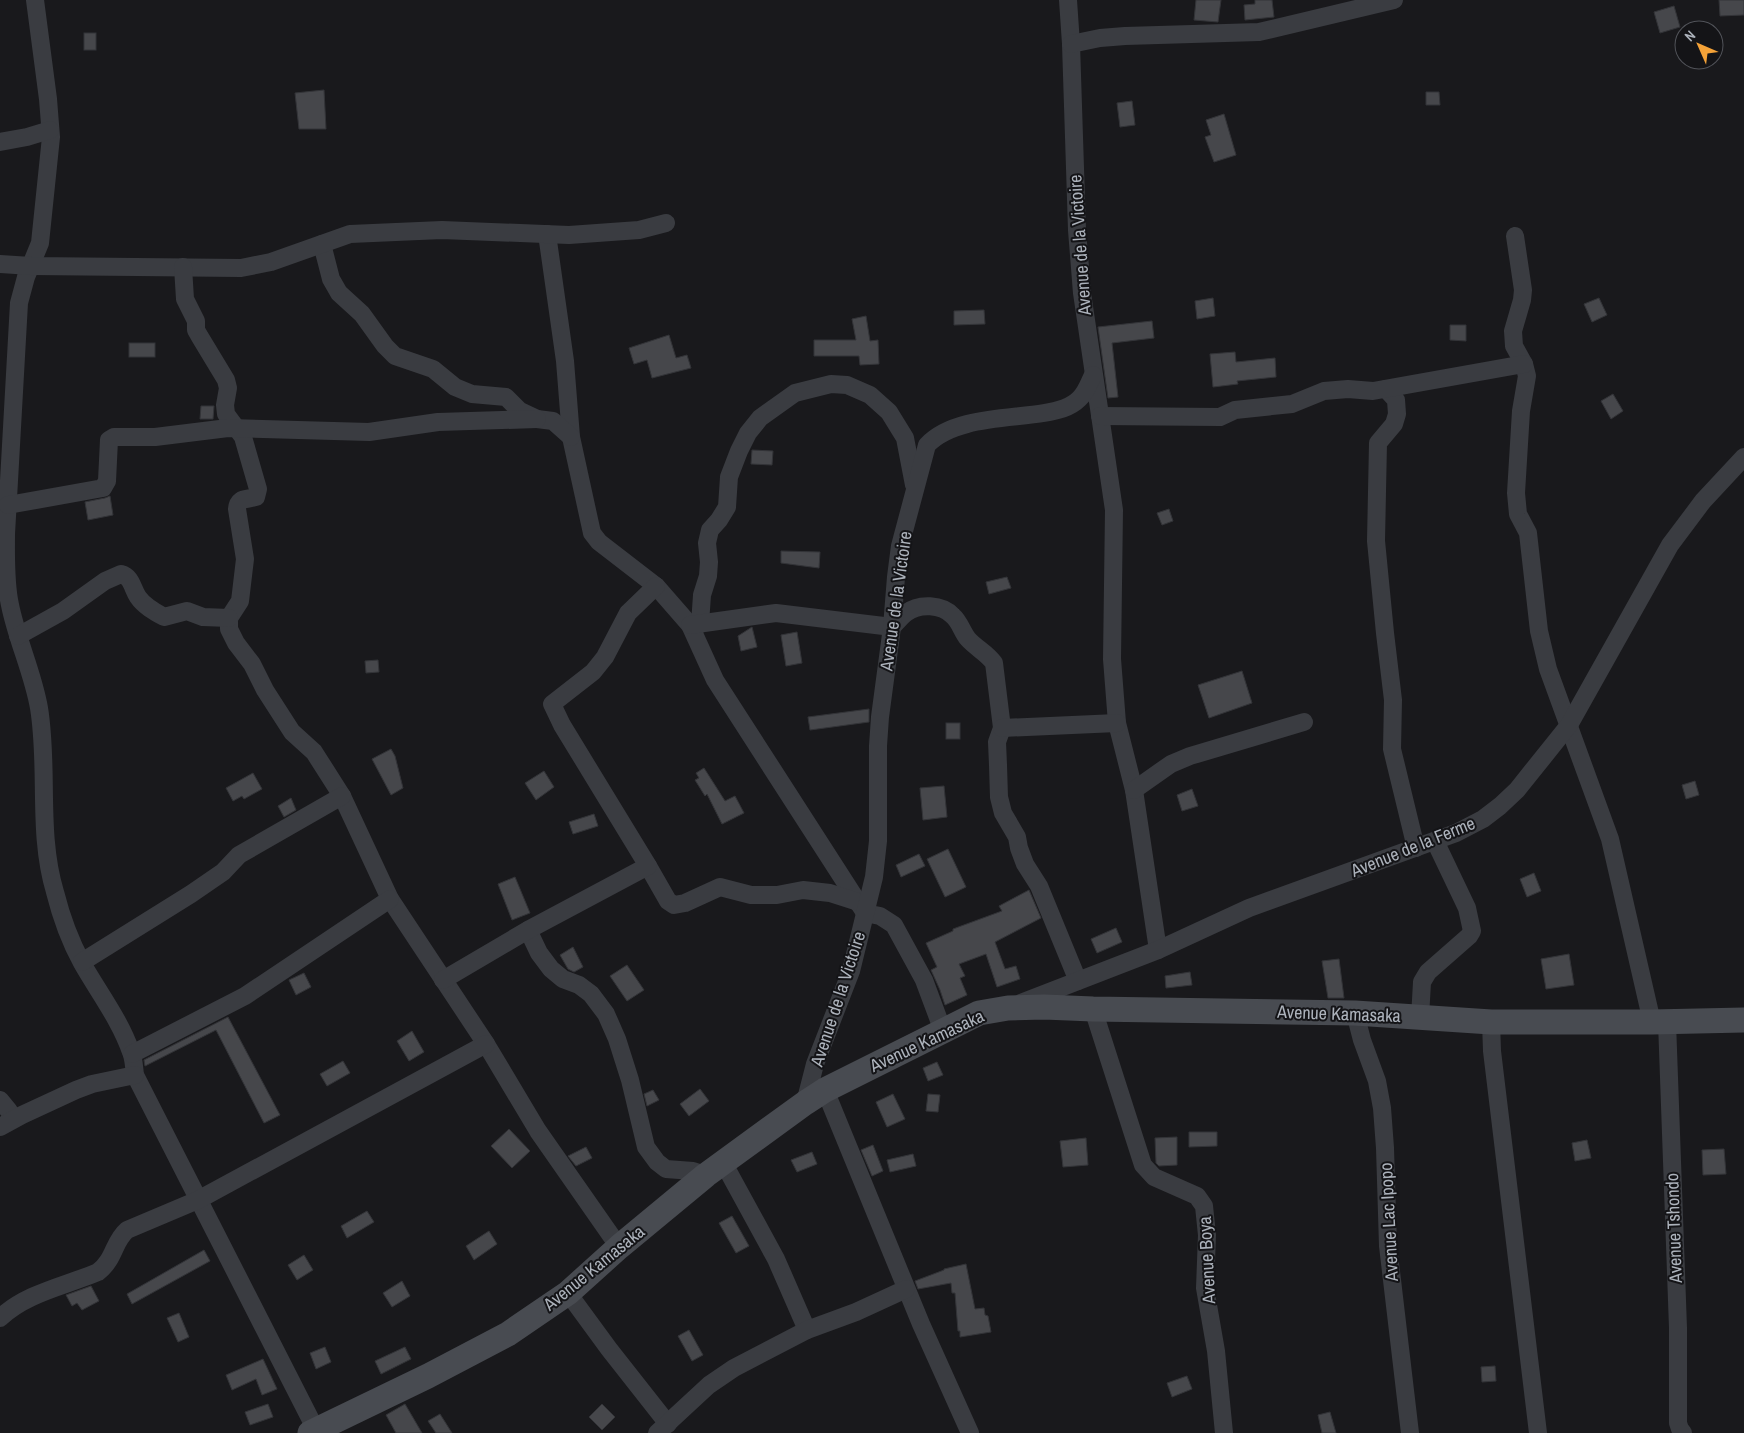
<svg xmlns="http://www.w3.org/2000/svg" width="1744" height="1433" viewBox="0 0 1744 1433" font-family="'Archivo Narrow',sans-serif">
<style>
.building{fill:#46474b;stroke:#333438}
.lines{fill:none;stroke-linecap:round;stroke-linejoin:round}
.street{stroke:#3a3c41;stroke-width:18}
.secondary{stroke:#484b51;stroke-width:25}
.labels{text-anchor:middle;stroke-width:4;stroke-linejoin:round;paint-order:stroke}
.street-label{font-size:18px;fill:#acb2bb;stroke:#141417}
</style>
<rect width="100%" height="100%" fill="#19191c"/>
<g class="building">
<path d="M1196 0H1221L1218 22 1194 20Z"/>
<path d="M1255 0H1272L1274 17 1245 20 1244 5 1255 4Z"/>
<path d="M1719 0H1744V15L1720 16Z"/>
<path d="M1674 6 1680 27 1660 33 1654 12Z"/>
<rect x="84" y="33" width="12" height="17"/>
<path d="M324 90 326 129H299L295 93Z"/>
<path d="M1426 92H1439L1440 105H1426Z"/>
<path d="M1132 101 1135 125 1120 127 1117 103Z"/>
<path d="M1224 114 1236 155 1214 162 1205 137 1211 135 1206 120Z"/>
<path d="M1213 298 1215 316 1197 319 1195 301Z"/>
<path d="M1599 298 1607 315 1592 322 1584 304Z"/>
<path d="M984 310 985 324 954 325V311Z"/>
<path d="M866 316 870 341 878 340 879 364 860 365 859 356H814V340H856L852 319Z"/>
<path d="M1152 321 1154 338 1112 343 1118 397 1108 398 1098 327Z"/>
<path d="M1450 325H1466V341L1450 340Z"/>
<path d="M669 335 676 358 687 355 691 368 652 378 647 360 634 364 629 348Z"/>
<rect x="129" y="343" width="26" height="14"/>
<path d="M1235 352 1236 362 1275 358 1276 377 1237 381 1238 384 1213 387 1210 354Z"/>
<path d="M1613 394 1623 411 1611 419 1601 401Z"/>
<path d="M201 406H214L213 419H200Z"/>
<path d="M752 450 773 451 772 465 751 464Z"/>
<path d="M110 496 113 515 88 520 85 502 105 498Z"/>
<path d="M1169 509 1173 521 1162 525 1157 513Z"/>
<path d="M781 551 820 552 819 568 781 563Z"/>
<path d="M1007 577 1011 588 989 594 986 582Z"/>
<path d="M752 627 757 647 741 651 738 636Z"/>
<path d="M797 632 802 663 786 666 781 635Z"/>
<path d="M378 660 379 672 366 673 365 661Z"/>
<path d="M1242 671 1252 703 1209 718 1198 685Z"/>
<path d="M869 709V722L810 730 808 717Z"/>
<rect x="946" y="723" width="14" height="16"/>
<path d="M391 749 395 756 403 788 391 795 372 759Z"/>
<path d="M704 768 725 801 735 796 744 813 722 824 707 794 705 796 695 780 699 778 696 773Z"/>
<path d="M544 771 554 787 536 800 525 783Z"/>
<path d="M253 773 262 789 244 799 242 796 233 801 226 788Z"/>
<path d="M1695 781 1699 795 1686 799 1682 785Z"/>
<path d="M944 786 947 817 923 820 920 788Z"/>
<path d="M1192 789 1198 806 1182 811 1177 795Z"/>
<path d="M291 798 296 810 284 817 278 806Z"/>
<path d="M594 814 598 826 573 834 569 822Z"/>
<path d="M948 849 966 887 945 897 927 859Z"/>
<path d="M919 854 925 866 901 877 896 865Z"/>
<path d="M1534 873 1541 891 1527 897 1520 879Z"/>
<path d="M515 877 530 913 512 920 498 884Z"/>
<path d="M1029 890 1041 918 995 942 1005 969 1016 966 1020 979 997 987 986 954 959 964 965 976 960 978 967 995 945 1005 940 990 931 970 937 967 926 943 953 931V929L1002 911 999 906Z"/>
<path d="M1116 928 1122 942 1097 953 1091 939Z"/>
<path d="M573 947 583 967 574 972 568 969 560 955Z"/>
<path d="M1569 954 1574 985 1546 989 1541 959Z"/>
<path d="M1339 959 1344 998H1328L1322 961Z"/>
<path d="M627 965 644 990 627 1001 610 976Z"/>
<path d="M1190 972 1192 985 1166 988 1165 976Z"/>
<path d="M304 973 311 987 296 995 289 980Z"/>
<path d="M228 1017 280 1115 264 1123 216 1030 145 1066 144 1060Z"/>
<path d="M412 1031 424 1052 409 1061 397 1041Z"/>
<path d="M343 1061 350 1073 327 1086 320 1074Z"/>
<path d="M937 1062 943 1075 928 1081 923 1068Z"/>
<path d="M700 1089 709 1101 689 1116 680 1104Z"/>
<path d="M653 1090 659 1100 647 1106 644 1094Z"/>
<path d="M893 1094 905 1119 887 1127 876 1102Z"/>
<path d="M928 1094 940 1095 938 1112 926 1111Z"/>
<path d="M509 1129 530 1151 512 1168 491 1146Z"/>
<path d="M1189 1132H1217V1146L1189 1147Z"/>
<path d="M1177 1137V1165L1159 1166 1156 1163 1155 1138Z"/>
<path d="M1086 1138 1088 1165 1063 1167 1060 1141Z"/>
<path d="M1587 1140 1591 1158 1575 1161 1572 1143Z"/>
<path d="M873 1145 883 1171 872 1176 861 1150Z"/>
<path d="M586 1147 592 1158 576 1166 568 1156Z"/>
<path d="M1724 1149 1726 1174 1703 1175 1702 1150Z"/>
<path d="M812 1152 817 1164 797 1172 791 1160Z"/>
<path d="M913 1154 916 1166 890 1172 887 1160Z"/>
<path d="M367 1211 374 1222 347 1238 341 1226Z"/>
<path d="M732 1216 749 1246 736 1253 719 1223Z"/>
<path d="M489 1231 497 1244 474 1260 466 1246Z"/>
<path d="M204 1250 210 1261 132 1304 127 1294Z"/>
<path d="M304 1255 313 1270 297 1280 288 1265Z"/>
<path d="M966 1264 975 1309 984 1308 985 1315 988 1316 991 1332 960 1337V1331H958L955 1293H952L951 1283 918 1289 915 1281 944 1270V1269Z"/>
<path d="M402 1281 410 1296 392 1307 383 1293Z"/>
<path d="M91 1286 99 1301 82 1310 77 1303 72 1306 66 1295Z"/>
<path d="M179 1313 189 1337 178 1342 167 1318Z"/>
<path d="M689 1330 703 1355 692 1361 678 1336Z"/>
<path d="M325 1347 331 1362 316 1369 310 1353Z"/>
<path d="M405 1347 411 1359 381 1374 375 1361Z"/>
<path d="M263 1359 277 1389 262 1395 256 1379 232 1390 226 1375Z"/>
<path d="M1495 1366 1496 1381 1482 1382 1481 1367Z"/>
<path d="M1187 1376 1192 1389 1172 1397 1167 1383Z"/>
<path d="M268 1404 273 1417 250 1425 245 1412Z"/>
<path d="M405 1404 422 1433H396L386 1415Z"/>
<path d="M602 1404 615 1417 602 1430 589 1417Z"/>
<path d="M1330 1412 1336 1433H1322L1318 1415Z"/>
<path d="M440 1414 452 1433H436L428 1421Z"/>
</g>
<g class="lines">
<g class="street">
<path d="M35 0 48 99 51 137 40 243 26 277 19 303 6 534C6 557 5 582 10 605 17 640 33 673 39 708 49 769 37 832 55 892 61 916 70 941 82 963 99 993 120 1020 131 1052 134 1059 134 1068 135 1075L316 1430"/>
<path d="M1068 0 1071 44 1077 230 1082 293 1114 510 1112 659 1117 723 1134 790 1158 950"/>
<path d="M1071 44 1100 38 1125 36 1259 32 1394 0"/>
<path d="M0 142 27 137 50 130"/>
<path d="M547 234 565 361 571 437 592 533 599 542 656 586 690 625 715 680 865 913 880 916 894 925 924 980 943 1031"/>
<path d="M1515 236 1523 290 1522 300 1513 331 1514 346 1524 364 1527 376 1521 411 1516 493 1518 514 1528 533 1539 631 1548 669 1610 839 1652 1022"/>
<path d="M322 244 331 279 339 293 362 314 385 346 395 356 433 369 455 387 472 394 506 397 520 411 537 419 553 421 571 437"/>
<path d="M0 264 31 266 241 268 271 262 350 234 442 230 569 235 639 230 666 223"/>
<path d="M183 267 185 299 196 321V330L200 337 226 380 228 388 225 405 226 414 243 437 258 489 256 497C246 500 238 497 237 509L245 559 240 601 229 618V629L236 643 252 664 265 690 292 732 314 752 342 796 390 899 486 1044 538 1131 619 1247"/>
<path d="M1386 389 1396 400 1397 414 1394 424 1378 443 1376 541 1385 633 1393 700 1392 749 1416 848"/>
<path d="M1100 416 1220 417 1235 410 1292 404 1324 391 1348 389 1373 391 1524 364"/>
<path d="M8 505 103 488 107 481 109 440 114 437H155L228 428 369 432 438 422 537 419"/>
<path d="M700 624 702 595 708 576 709 562 707 543 710 530 719 520 727 507 729 477 739 451 748 433 760 418 795 393 831 384 847 385 870 395 889 412 905 438 914 485"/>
<path d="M690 625 776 613 892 627C897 622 901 617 906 613 919 603 942 604 953 616 960 622 962 632 968 639 976 648 987 653 994 663L1002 728 997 742 998 765 999 797 1003 813 1017 837 1019 848 1025 864 1039 886 1078 981"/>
<path d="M18 636 63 611 105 581 121 574C132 577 132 588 138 597 144 606 155 612 164 617L187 611 203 617 229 618"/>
<path d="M1002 728 1117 723"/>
<path d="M1134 790 1171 764 1190 756 1304 722"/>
<path d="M648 866 668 901 674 905 685 903 720 887 751 895H777L803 890 830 893 858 902"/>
<path d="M528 930 539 953 551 969 563 979 579 985 591 994 606 1014 617 1039 630 1080 646 1147 657 1162 666 1169 693 1171 706 1175"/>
<path d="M82 962 191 894 223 872 239 855 342 796"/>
<path d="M443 980 528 930 648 866 562 725 552 704 593 672 605 657 628 613 656 586"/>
<path d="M1021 1003 1158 950 1249 908 1456 833 1483 819 1500 806 1517 790 1569 725 1670 545 1703 501 1744 457"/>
<path d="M1093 1009 1143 1165 1154 1177 1197 1196 1204 1206 1207 1235 1205 1288 1216 1351 1224 1433"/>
<path d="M1355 1013 1362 1040 1377 1081 1382 1108 1385 1148 1388 1246 1410 1433"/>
<path d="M1420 1018 1422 982 1428 972 1469 936 1472 931 1467 908 1435 841"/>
<path d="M1491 1022 1492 1051 1538 1433"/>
<path d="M1667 1022 1678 1328V1423L1680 1429 1683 1433"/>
<path d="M132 1054 245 996 390 899"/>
<path d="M825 1090 921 1324 970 1433"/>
<path d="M0 1100 9 1111"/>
<path d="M805 1103 815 1064 851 971 874 877 878 841V746L880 717 892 627 896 577 900 546 927 445C953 417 1009 419 1044 413 1057 411 1070 408 1079 399 1086 393 1089 383 1093 375"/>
<path d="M0 1127 22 1115 76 1090 92 1084 135 1075"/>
<path d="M723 1162 776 1259 807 1330"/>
<path d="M568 1293 609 1349 668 1424"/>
<path d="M0 1318C26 1293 65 1286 98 1272 115 1259 113 1242 127 1230L198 1200 486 1044"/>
<path d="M657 1433 709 1385 734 1368 807 1330 856 1312 906 1289"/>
</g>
<path class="secondary" d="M310 1433 428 1376 508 1334 568 1293 619 1247 706 1175 805 1103 825 1090 979 1013 1008 1008 1044 1007 1093 1009 1355 1013 1491 1022H1652L1744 1020"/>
</g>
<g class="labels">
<g class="street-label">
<text transform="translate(1080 245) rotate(-94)" y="6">Avenue de la Victoire</text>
<text transform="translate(896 601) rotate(-82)" y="6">Avenue de la Victoire</text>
<text transform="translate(1413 847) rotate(-22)" y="6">Avenue de la Ferme</text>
<text transform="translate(838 999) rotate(-72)" y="6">Avenue de la Victoire</text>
<text transform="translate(1339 1014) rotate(2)" y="6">Avenue Kamasaka</text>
<text transform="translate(927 1041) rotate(-25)" y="6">Avenue Kamasaka</text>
<text transform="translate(1389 1222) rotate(-93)" y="6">Avenue Lac Ipopo</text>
<text transform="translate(1674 1228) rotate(-92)" y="6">Avenue Tshondo</text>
<text transform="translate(1207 1260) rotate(-93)" y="6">Avenue Boya</text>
<text transform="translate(594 1268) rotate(-39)" y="6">Avenue Kamasaka</text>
</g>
</g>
<g transform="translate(1699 45) rotate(315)"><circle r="24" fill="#141417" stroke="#515359"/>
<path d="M0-4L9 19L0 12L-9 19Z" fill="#f4a238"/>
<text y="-8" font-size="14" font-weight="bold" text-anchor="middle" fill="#acb2bb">N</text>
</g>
</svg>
